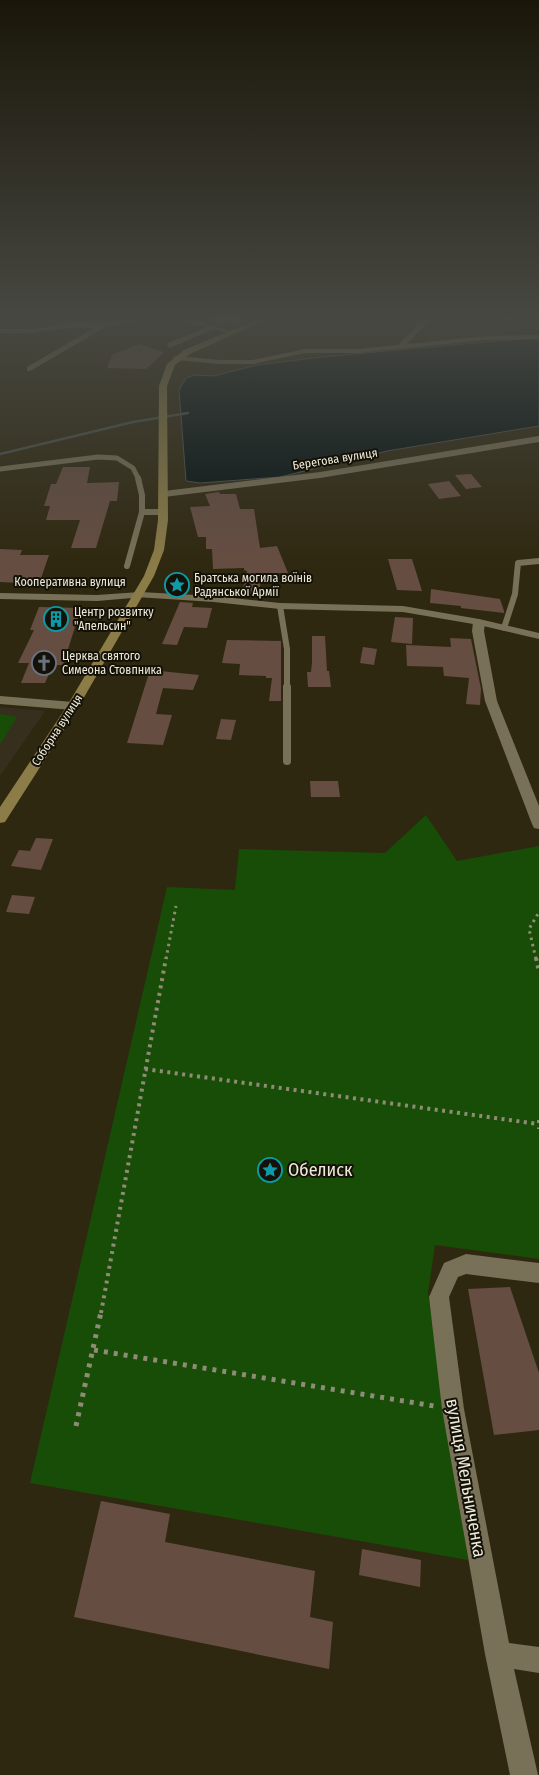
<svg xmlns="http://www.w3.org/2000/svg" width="539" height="1775" viewBox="0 0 539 1775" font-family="'Fira Sans Condensed',sans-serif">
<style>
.education{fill:#372f1e}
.green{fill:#174d06}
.water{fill:#021113;stroke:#49524f}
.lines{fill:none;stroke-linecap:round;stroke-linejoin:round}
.stream{stroke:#49524f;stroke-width:2.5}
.building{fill:#664d41}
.path-far2{stroke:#908b77;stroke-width:3;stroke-dasharray:2.5 4;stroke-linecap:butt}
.path-far1{stroke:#908b77;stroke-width:4;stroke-dasharray:3 4.5;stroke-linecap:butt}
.path{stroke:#908b77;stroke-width:5;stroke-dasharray:4 6;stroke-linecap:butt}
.service-far2{stroke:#797157;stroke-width:5}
.service-far1{stroke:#797157;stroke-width:6}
.service{stroke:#797157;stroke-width:8}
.minor{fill:#797157;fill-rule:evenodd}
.tertiary{fill:#797157;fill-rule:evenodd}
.secondary{fill:#8b7c48;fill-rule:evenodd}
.labels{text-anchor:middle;stroke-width:4;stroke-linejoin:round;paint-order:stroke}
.far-street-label{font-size:12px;fill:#eeeadb;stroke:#141107}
.far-poi-label{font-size:12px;fill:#eeeadb;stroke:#141107;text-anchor:start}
.near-poi-label{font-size:18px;fill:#eeeadb;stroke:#141107;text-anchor:start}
.near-street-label{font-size:18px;fill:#eeeadb;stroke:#141107}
</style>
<rect width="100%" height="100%" fill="#2f2810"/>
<path class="education" d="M0 707 45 711 0 776Z"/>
<g class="green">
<path d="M0 714 17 717 1 743H0Z"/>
<path d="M426 815 457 861 539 846V1259L435 1245 428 1293 468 1560 30 1483 167 887 235 890 239 849 385 853Z"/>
</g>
<path class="water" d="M519 339H539V426L387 451 280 477 200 483 186 481 179 390 186 378 195 375 214 376 257 365 322 357Z"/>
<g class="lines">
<path class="stream" d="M0 454 133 422 188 413"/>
</g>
<g class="building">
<path d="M139 344 164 352 146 369 107 368 112 355Z"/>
<path d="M63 467H90L87 483 119 482 117 501H110L96 548H71L80 520H46L50 506H44L51 484H56Z"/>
<path d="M471 474 482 487 466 489 455 475Z"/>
<path d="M449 481 461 496 439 499 428 484Z"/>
<path d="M219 492 220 494H236L240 509H254L260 548 277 546 288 573H263L258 595 242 594 247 571 244 570V568L213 569 212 549H206V537H198L190 507 210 506 205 494Z"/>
<path d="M0 549 22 550 20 555H49L39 584 0 582Z"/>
<path d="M388 559H412L422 591 397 590Z"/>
<path d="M431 589 500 599 504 611V613L461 608V606L430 603Z"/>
<path d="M180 602 193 603 192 607 212 608 207 628 184 627 177 645 162 644Z"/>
<path d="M39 607 81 608 63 665H53L45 683H21L29 663H18L34 630H30Z"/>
<path d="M395 617 413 618 412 644 391 642Z"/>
<path d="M312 636H325L327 671H329L331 687H308L307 672H311L312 662Z"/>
<path d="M450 638 471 639 481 689 480 705 466 704 469 678 444 676 443 667 407 666 406 645 451 647Z"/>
<path d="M227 640 281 641V701H269L272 678H266V676L239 675 240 664 222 663Z"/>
<path d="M363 647 377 649 374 665 360 663Z"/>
<path d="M150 670 199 675 193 690 163 688 156 714 172 715 163 745 127 743Z"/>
<path d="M221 719 236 720 231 740 216 739Z"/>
<path d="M310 781H338L340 797H311Z"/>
<path d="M36 838 53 839 41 870 11 866 19 850 30 851Z"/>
<path d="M12 895 35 897 29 914 6 912Z"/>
<path d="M510 1287 539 1373V1430L494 1435 468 1289Z"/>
<path d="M101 1501 170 1514 165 1542 315 1571 310 1617 333 1622 329 1669 74 1617Z"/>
<path d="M362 1549 421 1560 420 1587 359 1575Z"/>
</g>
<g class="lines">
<g class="path-far2">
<path d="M166 959 176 906"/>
<path d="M536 959 529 929 539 912"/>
</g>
<g class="path-far1">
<path d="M536 958 539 972"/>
<path d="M145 1069 538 1124"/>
<path d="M539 1120V1129"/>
<path d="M101 1313 166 958"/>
</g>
<g class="path">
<path d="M94 1350 434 1406"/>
<path d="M76 1426 101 1312"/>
</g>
<g class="service-far2">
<path d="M216 320H238"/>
<path d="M170 345 213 327"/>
<path d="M0 469 98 457 117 458 133 468 139 480"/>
</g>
<g class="service-far1">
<path d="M138 478 142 495V512H164"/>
<path d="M127 566 142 512"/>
<path d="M280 606 287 649V688"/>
<path d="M504 628 515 594 518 563 539 561"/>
</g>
<path class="service" d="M287 687V761"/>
<g class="minor">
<path d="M122 320H134L104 328 30 371H27V367L94 328C62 325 32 336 0 333V329H34L74 322 102 324Z"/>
<path d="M182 320H192L235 332 231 334Z"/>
<path d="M422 320H430L407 344 486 336 539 335V339L486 340 358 353H305L253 364H220L176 360 172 358 176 356 220 360H253L305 349H358L398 345Z"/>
<path d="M539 436V442L320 478 164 497 159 494 164 491 320 472Z"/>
<path d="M140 592 144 593 145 595 144 597 97 601 0 599V593L97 595Z"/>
<path d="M479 619 485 622 484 631 497 701 539 806V829L534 828 532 824 485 701 472 631 473 622Z"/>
<path d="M0 696 73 702 79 706 73 710 0 704Z"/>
<path d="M466 1254 539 1263V1283L466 1274 458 1277 449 1297 464 1409 509 1643 539 1647V1673L514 1669 538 1775H510L485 1654 442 1409 429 1297 444 1263Z"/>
</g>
<path class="tertiary" d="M140 592 214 596 280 603 403 606 479 619 539 633V639L479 625 403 612 280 609 214 602 136 597 135 595 136 593Z"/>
<path class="secondary" d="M256 320H265L190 354 175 365 167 386 168 520 164 550 154 576 79 706 5 822 0 823V807L67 706 144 576 154 550 158 520 159 386 167 364 184 350Z"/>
</g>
<linearGradient id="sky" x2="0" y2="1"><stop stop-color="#1a1609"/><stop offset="0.56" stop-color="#474842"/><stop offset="1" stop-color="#474842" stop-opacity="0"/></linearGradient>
<rect width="539" height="568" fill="url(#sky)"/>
<defs>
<symbol id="sight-ring" viewBox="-11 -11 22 22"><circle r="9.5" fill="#141107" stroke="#0f9aa8" stroke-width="1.5"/><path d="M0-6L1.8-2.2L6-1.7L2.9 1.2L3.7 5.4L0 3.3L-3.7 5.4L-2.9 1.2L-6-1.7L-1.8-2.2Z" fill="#0f9aa8"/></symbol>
<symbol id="building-ring" viewBox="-11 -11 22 22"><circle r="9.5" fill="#141107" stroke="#0f9aa8" stroke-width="1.5"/><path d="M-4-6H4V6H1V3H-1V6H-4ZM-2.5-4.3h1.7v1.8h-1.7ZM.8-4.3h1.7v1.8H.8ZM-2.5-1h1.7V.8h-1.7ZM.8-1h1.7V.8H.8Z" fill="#0f9aa8"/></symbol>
<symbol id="church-ring" viewBox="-11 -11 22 22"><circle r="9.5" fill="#141107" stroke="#6b7280" stroke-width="1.5"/><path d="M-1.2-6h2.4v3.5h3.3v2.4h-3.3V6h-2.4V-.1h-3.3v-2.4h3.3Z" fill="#6b7280"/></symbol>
</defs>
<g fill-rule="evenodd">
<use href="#sight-ring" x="163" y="571" width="28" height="28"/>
<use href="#building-ring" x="42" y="605" width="28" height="28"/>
<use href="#church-ring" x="30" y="649" width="28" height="28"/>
<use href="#sight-ring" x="256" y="1156" width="28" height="28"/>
</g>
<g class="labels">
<g class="far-street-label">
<text transform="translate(335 459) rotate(-9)" y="4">Берегова вулиця</text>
<text x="70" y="586">Кооперативна вулиця</text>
<text transform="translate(57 730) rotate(-57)" y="4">Соборна вулиця</text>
</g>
<g class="far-poi-label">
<text x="194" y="582">Братська могила воїнів<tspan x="194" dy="14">Радянської Армії</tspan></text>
<text x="74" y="616">Центр розвитку<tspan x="74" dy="14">"Апельсин"</tspan></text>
<text x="62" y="660">Церква святого<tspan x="62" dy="14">Симеона Стовпника</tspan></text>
</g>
<g class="near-poi-label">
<text x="288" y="1176">Обелиск</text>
</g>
<g class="near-street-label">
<text transform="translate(466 1478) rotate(80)" y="6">вулиця Мельниченка</text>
</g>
</g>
</svg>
